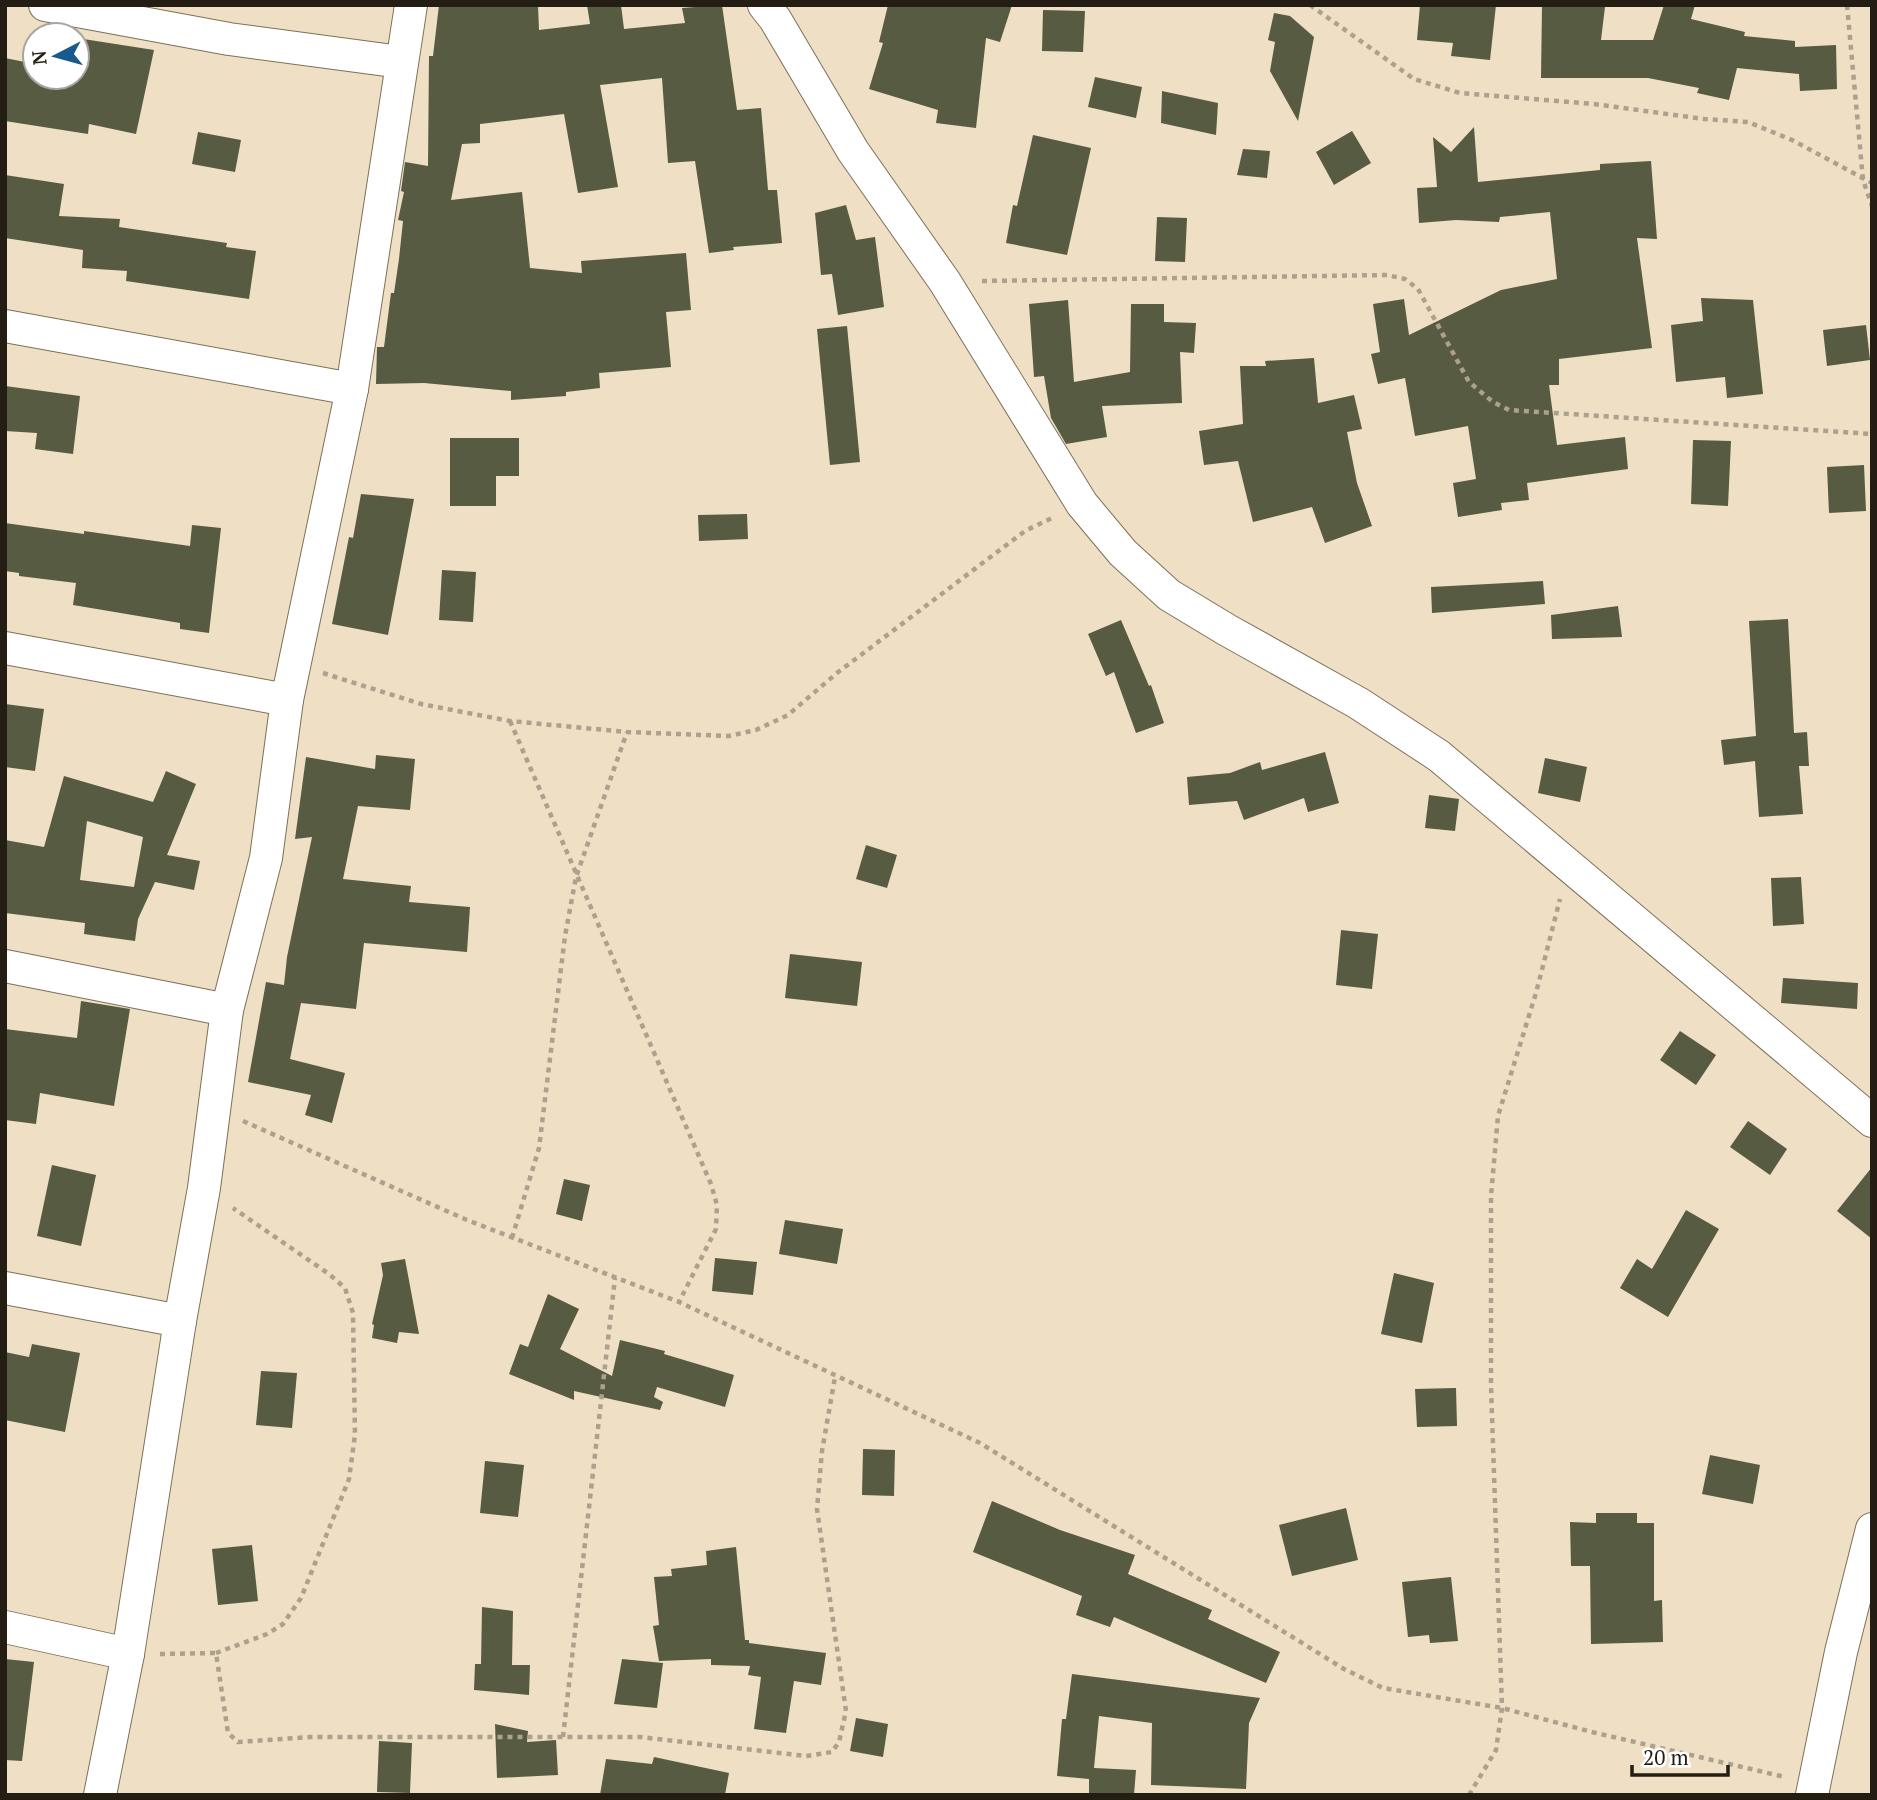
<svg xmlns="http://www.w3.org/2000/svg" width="1877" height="1800" viewBox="0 0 1877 1800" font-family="'PT Serif',serif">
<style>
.building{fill:#575b42;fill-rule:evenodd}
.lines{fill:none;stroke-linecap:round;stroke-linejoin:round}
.minor-casing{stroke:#7e7058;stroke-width:34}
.path{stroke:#ada08c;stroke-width:4.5;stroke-dasharray:5 5;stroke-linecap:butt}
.minor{stroke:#fff;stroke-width:32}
</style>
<rect width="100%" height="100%" fill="#efdfc5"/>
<g class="building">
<path d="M439 5H538L539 30 590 24 587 5H621L624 29 685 23 682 8 722 5 737 110 761 108 768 190H777L782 243 733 247 734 250 709 253 695 161 668 163 662 78 600 85 618 187 578 193 564 114 480 124V143L462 144 451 200 522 192 530 268 582 273 581 261 686 253 691 310 666 312 671 367 599 373 600 388 566 392V396L511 400V391L424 383 376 384 377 347H384L391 293H394L399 259 403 221 398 220 404 192 401 191 405 162 428 166 429 56H433Z"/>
<path d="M888 5H1012L1000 42 986 38 976 128 936 123 938 110 869 89 883 43 879 42Z"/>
<path d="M1420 5H1496L1490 60 1451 56 1453 43 1417 40Z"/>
<path d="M1542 5 1605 7 1601 40H1653L1664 5H1695L1691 19 1745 32 1744 36 1795 41V47L1836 45 1837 89 1800 91 1799 74 1737 68 1729 100 1697 93 1699 88 1648 78H1541Z"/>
<path d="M1043 10 1085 11 1083 52 1042 51Z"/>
<path d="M1274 13 1290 16 1314 37 1298 121 1270 71 1275 42 1268 40Z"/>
<path d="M77 38 154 50 136 134 89 124 88 134 5 121V58L35 64V77H77Z"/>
<path d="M1095 77 1142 87 1136 118 1088 107Z"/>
<path d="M1162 91 1218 103 1216 135 1161 123Z"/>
<path d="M1474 127 1478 182 1600 170V164L1651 161 1657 239 1637 238 1652 348 1559 359V385H1549L1557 445 1625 437 1628 469 1527 483 1529 500 1501 503 1502 510 1458 517 1453 483 1476 479 1468 426 1415 436 1405 378 1378 384 1371 354 1380 352 1373 304 1404 299 1409 335 1501 290 1557 279 1550 212 1500 217 1499 222 1456 220 1419 223 1417 188 1437 187 1433 137 1451 152Z"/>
<path d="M1352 131 1371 163 1334 185 1316 152Z"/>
<path d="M198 132 241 140 235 172 192 164Z"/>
<path d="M1033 135 1091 148 1067 255 1006 243 1013 205 1017 206Z"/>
<path d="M1243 149 1270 151 1267 178 1237 175Z"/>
<path d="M5 175 64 184 59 216 120 219 119 227 227 243 226 247 256 251 249 299 126 281 127 271 82 268 83 250 5 238Z"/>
<path d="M846 205 856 240 875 237 884 307 838 315 832 274 821 275 815 213Z"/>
<path d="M1157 217 1187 218 1185 262 1155 261Z"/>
<path d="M1701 298 1753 300 1763 394 1727 398 1725 377 1676 382 1671 325 1703 321Z"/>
<path d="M1068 300 1074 382 1130 372 1131 304H1164V322L1196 323 1194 353 1180 352 1182 403 1102 406 1107 437 1066 444 1051 418 1044 376 1034 377 1029 304Z"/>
<path d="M1866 325 1870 360 1827 366 1823 330Z"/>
<path d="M847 326 860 462 830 465 817 329Z"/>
<path d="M1314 358 1318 403 1354 395 1362 429 1347 432 1357 483 1372 526 1325 543 1312 507 1253 522 1238 461 1204 465 1199 431 1243 424 1240 366H1266L1265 361Z"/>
<path d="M5 386 80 396 73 454 35 449 37 433 5 431Z"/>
<path d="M450 438H519V476H496V506H450Z"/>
<path d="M1693 440 1731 441 1728 506 1691 504Z"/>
<path d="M1864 465 1866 511 1829 513 1827 467Z"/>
<path d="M361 494 414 499 388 635 332 624 349 537 353 538Z"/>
<path d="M747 514 748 539 699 541 698 515Z"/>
<path d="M5 523 84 534V531L190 546 192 525 221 528 209 633 180 629V623L73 605 76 583 19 576V573L5 571Z"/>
<path d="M442 570 476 572 473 622 439 620Z"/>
<path d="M1543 581 1545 604 1432 613 1431 587Z"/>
<path d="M1618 606 1622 637 1552 639 1551 615Z"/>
<path d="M1788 619 1794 733 1807 732 1809 766H1799L1803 814 1759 817 1755 761 1724 765 1721 740 1756 736 1749 621Z"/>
<path d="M1121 620 1149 686 1151 685 1164 723 1136 733 1114 672 1106 676 1088 634Z"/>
<path d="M5 704 44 709 35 771 5 767Z"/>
<path d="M1325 752 1339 803 1308 812 1304 798 1244 820 1237 801 1189 805 1187 777 1230 773 1260 762 1262 770Z"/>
<path d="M376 755 415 759 410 810 358 806 343 879 411 886 409 902 470 907 467 952 364 943 356 1009 301 1003 290 1059 345 1073 332 1123 305 1115 311 1095 248 1082 266 982 284 985 287 957 312 837 295 839 306 757 375 769Z"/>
<path d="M1545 758 1587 767 1580 802 1538 793Z"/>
<path d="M166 771 196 784 167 855 200 861 194 890 155 882 138 919 135 941 84 934 85 923 5 913V840L44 847 64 776 153 802ZM87 821 143 837 134 887 80 880Z"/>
<path d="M1429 795 1459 799 1455 831 1425 828Z"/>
<path d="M866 845 897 855 887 888 856 879Z"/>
<path d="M1801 877 1804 924 1773 926 1771 878Z"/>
<path d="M1341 930 1378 934 1372 989 1336 985Z"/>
<path d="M790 954 862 962 857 1006 785 998Z"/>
<path d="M1783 978 1858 983 1857 1009 1781 1003Z"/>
<path d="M81 1001 130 1009 114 1106 40 1093 36 1124 5 1120V1029L77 1038Z"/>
<path d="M1680 1031 1716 1055 1696 1085 1660 1060Z"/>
<path d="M1748 1121 1787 1149 1770 1175 1730 1147Z"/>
<path d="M52 1165 96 1175 81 1246 37 1236Z"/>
<path d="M1872 1167V1239L1837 1211Z"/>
<path d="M564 1179 590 1185 582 1221 556 1214Z"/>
<path d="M1686 1210 1719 1229 1668 1317 1620 1288 1637 1259 1652 1269Z"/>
<path d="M785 1220 843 1229 837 1264 779 1254Z"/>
<path d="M715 1258 757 1262 753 1295 712 1291Z"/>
<path d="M405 1259 419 1334 399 1332 397 1343 372 1338 374 1325 372 1324 383 1275 381 1263Z"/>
<path d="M1394 1273 1434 1283 1422 1343 1381 1334Z"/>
<path d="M548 1294 579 1309 560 1349 612 1376 620 1340 665 1351 664 1354 734 1375 725 1407 657 1387 654 1397 663 1402 660 1410 574 1391V1400L509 1374 520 1344 528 1347Z"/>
<path d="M32 1344 80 1353 65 1432 5 1420V1352L29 1357Z"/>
<path d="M261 1371 297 1373 292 1428 256 1425Z"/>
<path d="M1456 1388 1457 1426 1417 1427 1415 1389Z"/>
<path d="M863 1449 895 1450 894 1496 862 1495Z"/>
<path d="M1710 1455 1760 1465 1753 1504 1702 1494Z"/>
<path d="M485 1461 524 1465 518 1517 480 1513Z"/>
<path d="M992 1501 1060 1530 1135 1555 1128 1574 1212 1610 1208 1619 1280 1652 1266 1683 1114 1617 1110 1627 1076 1615 1082 1596 973 1552Z"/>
<path d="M1346 1508 1358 1560 1292 1576 1279 1525Z"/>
<path d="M1596 1513H1637V1523H1654V1601L1662 1600 1663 1642 1591 1644 1590 1566H1571L1570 1522 1596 1523Z"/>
<path d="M252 1545 258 1601 218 1605 212 1549Z"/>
<path d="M736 1547 745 1640H749V1643L826 1653 821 1685 794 1681 786 1733 754 1729 761 1677 748 1675 750 1666 711 1665V1659L659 1661 653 1626 659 1625 654 1577 672 1576 671 1569 707 1565 706 1551Z"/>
<path d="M1451 1577 1458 1641 1430 1643 1429 1635 1408 1637 1402 1582Z"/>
<path d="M482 1607 513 1611 512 1665H530L529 1695 474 1690 475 1664H481Z"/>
<path d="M5 1659 34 1662 22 1761 5 1760Z"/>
<path d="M622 1659 663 1663 657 1708 614 1704Z"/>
<path d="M1072 1674 1260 1698 1249 1723 1246 1789 1151 1785 1152 1723 1099 1716 1094 1768 1136 1770 1134 1795H1089V1779L1057 1776 1062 1719H1066Z"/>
<path d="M856 1718 888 1724 883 1757 850 1751Z"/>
<path d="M495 1724 528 1731 527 1742 556 1740 558 1775 497 1778Z"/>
<path d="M379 1741 412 1743 410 1793 377 1792Z"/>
<path d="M654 1757 729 1773 725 1795H600L606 1759 652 1764Z"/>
</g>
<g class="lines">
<defs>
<g id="minor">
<path d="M45 5 229 39 401 62"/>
<path d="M764 5 775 19 853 151 945 282 1082 504 1123 553 1169 595 1227 630 1358 703 1439 756 1872 1121"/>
<path d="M5 326 352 389"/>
<path d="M5 648 287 700"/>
<path d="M5 966 227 1010"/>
<path d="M5 1288 180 1321"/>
<path d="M5 1627 128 1654"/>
<path d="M100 1795 128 1654 180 1321 204 1188 227 1010 266 858 287 700 352 389 411 5"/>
<path d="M1812 1795 1841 1652 1872 1529"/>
</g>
</defs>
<use href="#minor" class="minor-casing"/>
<g class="path">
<path d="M1310 5 1414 79 1460 93 1594 104 1704 119 1748 122 1792 140 1872 183"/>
<path d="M1847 5 1863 180 1872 206"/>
<path d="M982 281 1387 275 1405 279 1418 289 1469 382 1493 402 1509 410 1872 434"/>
<path d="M323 673 421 704 510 721 627 732 729 736 756 730 788 715 837 673 1025 531 1052 518"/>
<path d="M510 721 711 1184 717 1205 716 1229 679 1302"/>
<path d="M243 1121 467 1220 679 1302 980 1443 1344 1669 1383 1688 1502 1708 1592 1732 1785 1777"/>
<path d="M512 1238 539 1148 565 936 576 877 627 732"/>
<path d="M216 1653 267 1634 283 1624 301 1598 349 1479 355 1435 353 1313 345 1288 329 1274 233 1208"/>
<path d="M160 1654 216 1653 228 1733 238 1742 311 1737H640L806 1756 832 1752 839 1742 846 1711 817 1509 822 1451 835 1377"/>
<path d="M563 1737 615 1278"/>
<path d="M1469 1795 1496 1750 1502 1708 1491 1386V1196L1498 1116 1536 993 1560 899"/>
</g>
<use href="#minor" class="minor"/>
</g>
<rect width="1877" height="1800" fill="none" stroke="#231d14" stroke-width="14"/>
<g transform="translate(56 56) rotate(264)"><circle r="33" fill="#ffffff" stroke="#a7a5a1" stroke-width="2"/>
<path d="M0-5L12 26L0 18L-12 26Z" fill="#18598e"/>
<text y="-10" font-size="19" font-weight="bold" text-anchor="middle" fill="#231d14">N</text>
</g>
<path d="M1632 1765v10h96v-10" fill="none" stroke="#231d14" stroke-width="3.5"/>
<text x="1643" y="1765" font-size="21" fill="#231d14" stroke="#ffffff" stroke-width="5" paint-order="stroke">20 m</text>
</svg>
